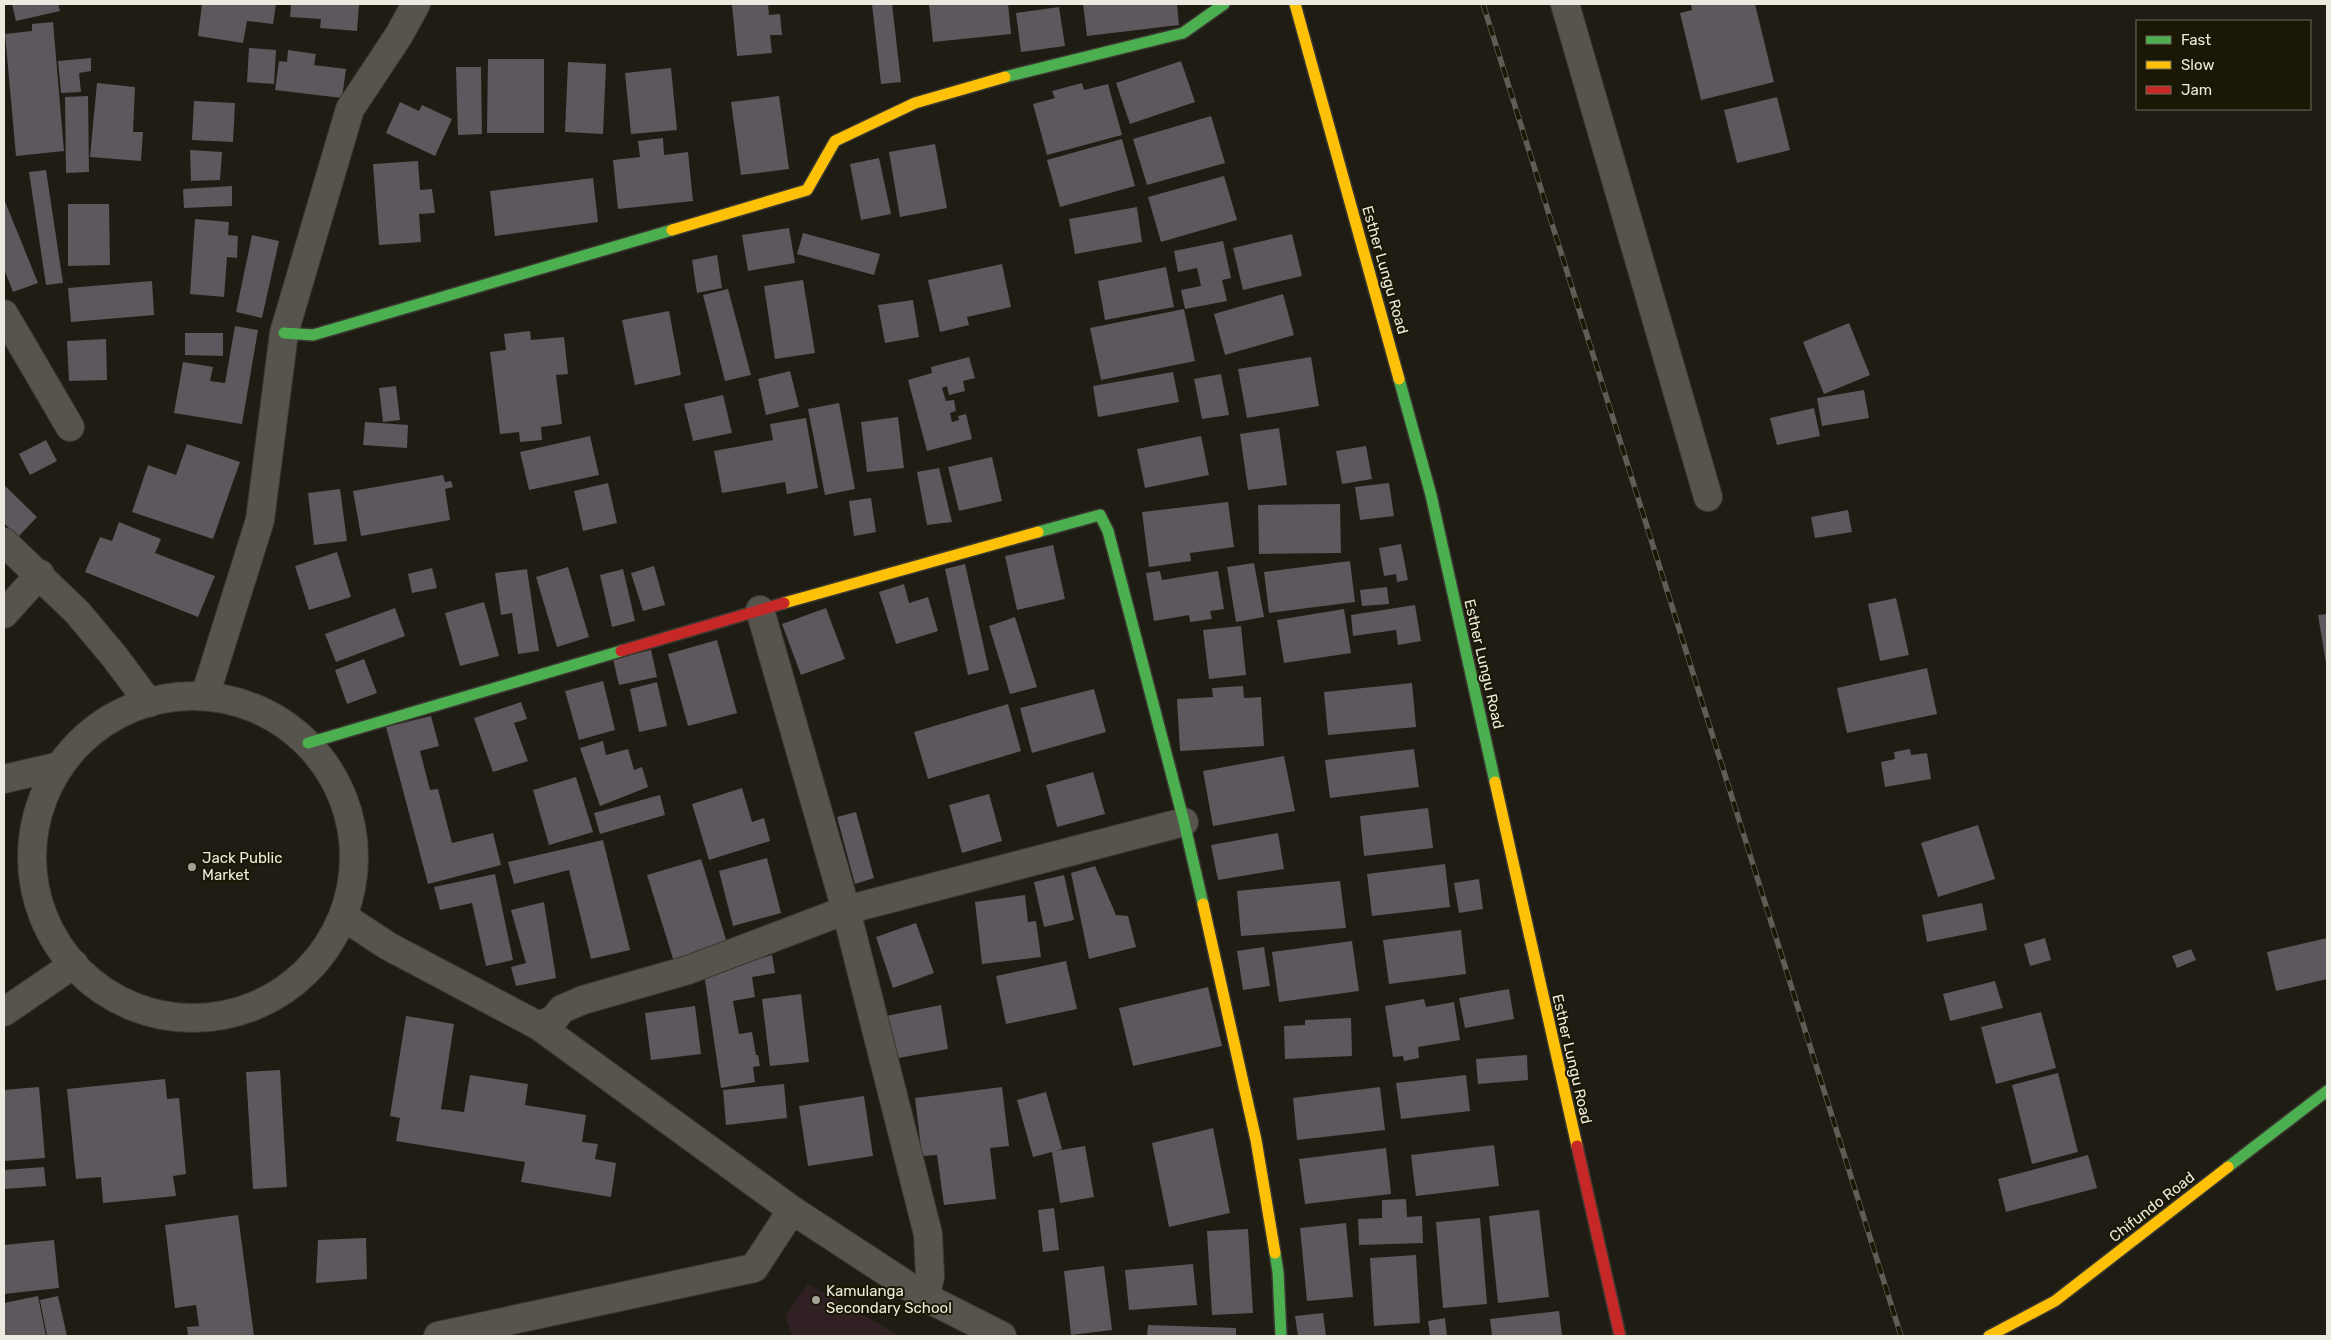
<svg xmlns="http://www.w3.org/2000/svg" width="2331" height="1340" viewBox="0 0 2331 1340" font-family="Rubik,sans-serif">
<style>
.education{fill:#312023}
.building{fill:#5e575d}
.lines{fill:none;stroke-linecap:round;stroke-linejoin:round}
.street-casing{stroke:#3a3831;stroke-width:30}
.fast-casing{stroke:#3a3831;stroke-width:14}
.slow-casing{stroke:#3a3831;stroke-width:14}
.jam-casing{stroke:#3a3831;stroke-width:14}
.street{stroke:#56544d;stroke-width:28}
.fast{stroke:#4caf50;stroke-width:11}
.slow{stroke:#ffc107;stroke-width:11}
.jam{stroke:#c62828;stroke-width:11}
.rail-casing{stroke:#5f5d56;stroke-width:5.5}
.rail{stroke:#1b1705;stroke-width:4;stroke-dasharray:11;stroke-linecap:butt}
.poi-dot{fill:#a4a197;stroke:#1b1705;stroke-width:2}
.labels{text-anchor:middle;stroke-width:4;stroke-linejoin:round;paint-order:stroke}
.street-label{font-size:15px;fill:#ece9de;stroke:#1b1705}
.poi-label{font-size:15px;fill:#ece9de;stroke:#1b1705;text-anchor:start}
</style>
<rect width="100%" height="100%" fill="#1f1c13"/>
<path class="education" d="M808 1284 900 1336H792L785 1316Z"/>
<g class="building">
<path d="M12 4H58L60 11 16 21Z"/>
<path d="M202 4H276L273 24 247 21 243 43 198 36Z"/>
<path d="M291 4H359L357 31 320 28 321 19 290 17Z"/>
<path d="M768 4 769 15 780 14 782 35H770L772 53 737 56 732 5Z"/>
<path d="M872 4H892L901 82 881 84Z"/>
<path d="M929 4H1008L1011 34 933 42Z"/>
<path d="M1083 4H1177L1179 25 1087 36Z"/>
<path d="M1691 4H1755L1774 82 1701 100 1680 13 1692 10Z"/>
<path d="M1059 7 1065 46 1021 52 1016 13Z"/>
<path d="M53 22 64 151 16 156 5 34 32 31V24Z"/>
<path d="M249 48 276 50 274 84 247 82Z"/>
<path d="M288 50 316 54 314 65 346 69 342 98 275 90 279 61 287 62Z"/>
<path d="M91 58V71L79 73 81 92 61 93 58 61Z"/>
<path d="M488 59H544V133H487Z"/>
<path d="M1181 61 1195 102 1130 124 1116 83Z"/>
<path d="M568 62 606 64 603 134 565 132Z"/>
<path d="M456 67H481L482 134 458 135Z"/>
<path d="M671 68 677 130 631 134 625 73Z"/>
<path d="M97 83 135 87 133 132H143L141 161 90 157Z"/>
<path d="M1082 83 1084 90 1108 84 1122 135 1047 155 1033 104 1055 98 1052 91Z"/>
<path d="M88 96 89 172 66 173 65 97Z"/>
<path d="M779 96 789 169 741 175 731 102Z"/>
<path d="M1777 97 1790 150 1737 163 1724 110Z"/>
<path d="M194 101 235 103 233 142 192 140Z"/>
<path d="M400 102 419 111 422 105 452 119 435 156 386 133Z"/>
<path d="M1211 116 1225 163 1147 185 1133 139Z"/>
<path d="M663 138 664 155 688 152 693 201 618 209 613 160 640 157 638 141Z"/>
<path d="M1122 139 1135 186 1060 207 1047 160Z"/>
<path d="M935 144 947 208 900 217 889 152Z"/>
<path d="M190 150 222 152 220 180 191 181Z"/>
<path d="M879 158 891 214 861 220 850 164Z"/>
<path d="M418 161 420 190 432 189 435 213 419 214 421 242 379 245 373 164Z"/>
<path d="M46 170 63 283 46 285 29 172Z"/>
<path d="M1224 176 1237 220 1161 242 1148 197Z"/>
<path d="M593 178 598 222 495 236 490 191Z"/>
<path d="M232 186V206L184 208 183 189Z"/>
<path d="M4 199 38 283 13 292 4 269Z"/>
<path d="M68 204H109L110 265 68 266Z"/>
<path d="M1137 207 1142 242 1075 254 1069 219Z"/>
<path d="M195 219 229 222 228 235 238 236 237 258 227 257 224 297 190 294Z"/>
<path d="M789 228 795 263 748 271 742 235Z"/>
<path d="M803 233 880 254 874 275 797 254Z"/>
<path d="M1292 234 1302 276 1243 290 1233 248Z"/>
<path d="M252 235 279 241 262 318 236 312Z"/>
<path d="M1223 241 1231 278 1222 280 1227 301 1185 309 1181 290 1201 286 1197 268 1178 272 1174 251Z"/>
<path d="M717 255 722 288 697 293 692 260Z"/>
<path d="M1002 264 1011 307 967 317 969 325 940 332 928 280Z"/>
<path d="M1166 267 1174 307 1105 320 1098 281Z"/>
<path d="M803 280 815 353 775 359 764 286Z"/>
<path d="M152 281 154 315 71 322 68 288Z"/>
<path d="M728 289 751 375 725 381 703 295Z"/>
<path d="M1283 294 1294 335 1225 355 1214 314Z"/>
<path d="M913 300 919 337 885 343 878 305Z"/>
<path d="M1184 309 1195 361 1101 380 1090 328Z"/>
<path d="M669 311 681 375 635 385 622 320Z"/>
<path d="M1849 323 1870 375 1824 394 1803 342Z"/>
<path d="M235 326 258 330 242 424 174 413 183 362 213 367 210 381 225 383Z"/>
<path d="M530 331 531 340 564 337 568 374 556 375 562 424 541 427 542 440 520 442 519 432 500 434 490 352 506 350 504 334Z"/>
<path d="M185 333H223V356L185 355Z"/>
<path d="M106 339 107 380 69 381 67 341Z"/>
<path d="M969 357 975 378 963 381 965 391 949 395 947 386 942 388 946 401 954 400 956 411 950 413 952 422 959 420 958 416 966 414 972 439 927 451 908 380 932 373 931 367Z"/>
<path d="M1311 357 1319 406 1247 418 1238 369Z"/>
<path d="M790 371 799 407 766 415 758 379Z"/>
<path d="M1173 372 1179 402 1098 417 1093 386Z"/>
<path d="M1221 374 1229 415 1202 419 1194 379Z"/>
<path d="M396 386 400 420 383 422 379 388Z"/>
<path d="M1864 390 1869 418 1822 426 1817 398Z"/>
<path d="M723 395 732 433 693 441 684 404Z"/>
<path d="M839 403 855 489 825 495 808 409Z"/>
<path d="M1814 408 1820 436 1777 445 1770 418Z"/>
<path d="M898 417 904 468 867 472 861 422Z"/>
<path d="M806 418 818 488 787 494 785 482 722 493 714 451 773 440 770 424Z"/>
<path d="M365 422 408 425 407 448 363 445Z"/>
<path d="M1279 428 1287 485 1248 490 1240 434Z"/>
<path d="M590 436 599 475 529 490 520 452Z"/>
<path d="M1201 436 1209 475 1145 488 1137 449Z"/>
<path d="M46 440 57 461 30 475 19 454Z"/>
<path d="M187 444 240 462 213 539 132 512 148 465 176 475Z"/>
<path d="M1366 446 1372 479 1342 484 1336 451Z"/>
<path d="M992 457 1002 501 959 511 948 467Z"/>
<path d="M939 468 952 522 927 525 917 472Z"/>
<path d="M443 475 445 482 451 481 453 487 445 489 450 520 361 536 353 491Z"/>
<path d="M608 483 617 523 583 531 574 491Z"/>
<path d="M1389 483 1394 516 1360 520 1355 487Z"/>
<path d="M4 485 37 517 18 537 4 523Z"/>
<path d="M340 489 347 541 314 545 308 493Z"/>
<path d="M871 498 876 532 854 536 849 501Z"/>
<path d="M1228 502 1234 547 1190 553 1191 561 1149 567 1142 512Z"/>
<path d="M1340 504 1341 553 1259 554 1258 505Z"/>
<path d="M1848 510 1852 532 1815 538 1811 517Z"/>
<path d="M119 522 161 539 155 553 215 576 198 617 85 572 100 537 112 541Z"/>
<path d="M1401 544 1408 580 1397 582 1396 574 1384 576 1379 548Z"/>
<path d="M1053 545 1065 599 1017 610 1005 556Z"/>
<path d="M337 552 351 597 309 610 295 566Z"/>
<path d="M1350 561 1355 602 1269 613 1264 572Z"/>
<path d="M1254 563 1264 617 1236 622 1227 567Z"/>
<path d="M965 564 989 670 968 675 945 569Z"/>
<path d="M654 566 665 605 643 611 631 573Z"/>
<path d="M568 567 589 637 557 647 536 577Z"/>
<path d="M432 568 437 588 412 593 408 574Z"/>
<path d="M527 569 539 651 518 654 512 613 501 615 495 573Z"/>
<path d="M623 569 635 621 612 627 600 575Z"/>
<path d="M1160 571 1162 580 1218 571 1224 609 1210 611 1212 619 1190 622 1189 615 1154 621 1146 573Z"/>
<path d="M904 584 909 603 928 597 938 631 896 644 879 592Z"/>
<path d="M1387 587 1389 604 1362 606 1360 590Z"/>
<path d="M1896 598 1909 655 1880 661 1868 604Z"/>
<path d="M484 602 499 656 460 666 445 613Z"/>
<path d="M1415 605 1421 641 1398 645 1396 630 1353 636 1351 615Z"/>
<path d="M395 608 405 636 336 662 325 634Z"/>
<path d="M826 608 845 659 801 675 782 624Z"/>
<path d="M1344 609 1351 653 1284 663 1277 620Z"/>
<path d="M2327 614V662L2326 663 2318 615Z"/>
<path d="M1015 617 1037 687 1010 694 989 626Z"/>
<path d="M1241 626 1246 675 1209 679 1203 630Z"/>
<path d="M717 640 737 713 688 726 668 654Z"/>
<path d="M651 650 657 677 619 685 613 659Z"/>
<path d="M364 659 377 693 347 704 335 670Z"/>
<path d="M1927 668 1937 714 1847 733 1837 688Z"/>
<path d="M603 681 615 730 579 740 565 691Z"/>
<path d="M657 682 667 726 639 732 630 689Z"/>
<path d="M1412 683 1416 727 1328 735 1324 692Z"/>
<path d="M1243 686 1244 698 1261 697 1264 746 1180 751 1177 699 1213 697 1212 688Z"/>
<path d="M1094 689 1106 732 1032 753 1020 708Z"/>
<path d="M521 702 527 719 514 723 528 761 493 772 474 718Z"/>
<path d="M1008 704 1021 751 928 779 914 732Z"/>
<path d="M431 716 439 746 420 751 430 790 438 789 452 843 493 833 501 865 428 884 386 727Z"/>
<path d="M603 741 606 755 628 749 634 770 642 767 648 787 600 806 580 748Z"/>
<path d="M1414 749 1419 787 1330 798 1325 760Z"/>
<path d="M1910 749 1911 755 1927 753 1931 779 1885 787 1881 762 1895 759 1894 752Z"/>
<path d="M1284 756 1295 811 1213 826 1203 771Z"/>
<path d="M1093 772 1105 814 1057 827 1046 785Z"/>
<path d="M576 777 593 832 549 845 533 790Z"/>
<path d="M742 788 752 822 764 818 770 841 709 860 692 804Z"/>
<path d="M989 794 1002 841 962 853 949 805Z"/>
<path d="M660 795 665 815 600 834 594 813Z"/>
<path d="M1428 808 1433 848 1364 856 1360 816Z"/>
<path d="M856 812 874 878 855 884 837 817Z"/>
<path d="M1978 825 1995 879 1938 897 1921 843Z"/>
<path d="M1278 833 1284 869 1218 880 1211 845Z"/>
<path d="M603 840 630 950 591 959 569 870 514 884 508 862Z"/>
<path d="M767 858 781 913 733 926 719 871Z"/>
<path d="M701 859 728 946 674 962 647 875Z"/>
<path d="M1445 864 1450 907 1372 916 1367 874Z"/>
<path d="M1095 866 1116 915 1128 916 1136 947 1089 959 1071 873Z"/>
<path d="M495 874 513 960 486 966 472 903 440 910 434 887Z"/>
<path d="M1064 875 1074 920 1044 927 1034 882Z"/>
<path d="M1479 879 1483 909 1459 913 1454 883Z"/>
<path d="M1340 881 1346 928 1241 936 1237 891Z"/>
<path d="M1025 895 1028 922 1036 921 1041 957 982 964 975 902Z"/>
<path d="M544 902 556 978 516 986 511 967 526 963 511 910Z"/>
<path d="M1982 903 1987 930 1927 942 1922 915Z"/>
<path d="M916 923 934 973 893 988 876 937Z"/>
<path d="M1461 930 1466 974 1389 984 1383 940Z"/>
<path d="M2045 938 2051 960 2030 966 2024 944Z"/>
<path d="M2327 938V979L2276 991 2267 952Z"/>
<path d="M1352 941 1359 991 1279 1002 1272 952Z"/>
<path d="M1264 947 1270 986 1243 990 1237 951Z"/>
<path d="M2191 949 2196 960 2177 968 2172 956Z"/>
<path d="M772 955 775 973 752 977 755 997 733 1001 739 1034 752 1032 756 1055H758L760 1066 753 1067 755 1082 721 1088 704 973Z"/>
<path d="M1066 961 1077 1009 1006 1024 996 976Z"/>
<path d="M1995 981 2003 1008 1950 1021 1943 994Z"/>
<path d="M1208 987 1222 1046 1133 1066 1119 1008Z"/>
<path d="M1509 989 1514 1019 1465 1028 1459 998Z"/>
<path d="M801 994 809 1062 770 1066 762 999Z"/>
<path d="M1424 999 1426 1007 1454 1002 1460 1040 1418 1047 1419 1058 1404 1061 1403 1056 1393 1057 1385 1006Z"/>
<path d="M941 1005 948 1049 893 1059 886 1016Z"/>
<path d="M695 1006 701 1054 651 1060 645 1013Z"/>
<path d="M2041 1012 2056 1068 1996 1084 1981 1027Z"/>
<path d="M406 1016 454 1024 441 1109 464 1112 470 1075 528 1084 525 1105 586 1115 582 1142 598 1144 595 1159 616 1163 611 1197 521 1182 525 1162 396 1141 400 1118 390 1116Z"/>
<path d="M1351 1018 1352 1056 1285 1059 1284 1026 1305 1025V1020Z"/>
<path d="M1527 1055 1528 1080 1478 1084 1476 1059Z"/>
<path d="M280 1070 287 1187 253 1189 246 1072Z"/>
<path d="M2058 1073 2078 1152 2032 1164 2012 1085Z"/>
<path d="M1466 1075 1470 1111 1401 1119 1396 1083Z"/>
<path d="M165 1079 167 1099 179 1098 186 1174 173 1176 176 1196 103 1203 101 1177 76 1179 67 1089Z"/>
<path d="M784 1084 787 1118 726 1125 723 1090Z"/>
<path d="M39 1087 45 1158 4 1161V1090Z"/>
<path d="M1002 1087 1009 1146 990 1148 996 1199 944 1205 937 1155 922 1156 915 1098Z"/>
<path d="M1380 1087 1385 1130 1297 1140 1293 1098Z"/>
<path d="M1046 1092 1062 1149 1055 1151 1085 1146 1094 1197 1060 1203 1052 1152 1033 1157 1017 1100Z"/>
<path d="M864 1096 873 1156 808 1166 799 1106Z"/>
<path d="M1213 1128 1230 1213 1169 1227 1152 1143Z"/>
<path d="M1494 1145 1499 1186 1416 1196 1411 1155Z"/>
<path d="M1386 1148 1391 1194 1305 1204 1299 1159Z"/>
<path d="M2088 1155 2097 1188 2006 1212 1998 1179Z"/>
<path d="M44 1167 46 1186 4 1189V1170Z"/>
<path d="M1406 1199 1407 1217 1422 1216 1423 1243 1359 1245 1358 1219 1382 1218V1200Z"/>
<path d="M1054 1208 1059 1250 1043 1252 1038 1210Z"/>
<path d="M1539 1210 1549 1297 1498 1303 1489 1216Z"/>
<path d="M238 1215 254 1336H188L187 1327 199 1326 196 1305 175 1308 165 1225Z"/>
<path d="M1480 1218 1487 1304 1443 1308 1436 1222Z"/>
<path d="M1346 1223 1353 1297 1307 1301 1300 1228Z"/>
<path d="M1248 1229 1253 1313 1212 1315 1207 1231Z"/>
<path d="M366 1238 367 1279 316 1283 318 1240Z"/>
<path d="M54 1240 59 1288 4 1294V1245Z"/>
<path d="M1416 1255 1420 1323 1374 1326 1370 1258Z"/>
<path d="M1193 1264 1197 1305 1129 1310 1125 1270Z"/>
<path d="M1104 1266 1112 1330 1071 1335 1064 1271Z"/>
<path d="M38 1296 46 1336H4V1303Z"/>
<path d="M58 1296 67 1336H47L40 1300Z"/>
<path d="M1559 1311 1562 1336H1492L1490 1319Z"/>
<path d="M1323 1313 1326 1336H1298L1295 1316Z"/>
<path d="M1445 1318 1447 1336H1430L1428 1321Z"/>
<path d="M1148 1325 1236 1328V1336H1147Z"/>
</g>
<g class="lines">
<defs>
<g id="street">
<path d="M1565 4 1708 497"/>
<path d="M4 314 70 427"/>
<path d="M4 542 77 612 114 656 149 703"/>
<path d="M760 610 846 910 928 1234 930 1277 925 1297"/>
<path d="M4 614 40 574"/>
<circle cx="193" cy="857" r="161"/>
<path d="M205 696 260 520 284 333 350 109 399 35 416 4"/>
<path d="M4 779 60 766"/>
<path d="M344 917 388 946 539 1026 792 1210 925 1297 1002 1336"/>
<path d="M4 1012 74 964"/>
<path d="M539 1026 554 1019 562 1009 583 1000 688 970 846 910 1184 822"/>
<path d="M438 1336 754 1268 792 1210"/>
</g>
<g id="fast">
<path d="M1005 77 1183 33 1224 4"/>
<path d="M284 333 313 335 672 230"/>
<path d="M1399 379 1431 495 1495 782"/>
<path d="M1038 532 1100 515 1108 531 1184 822 1203 904"/>
<path d="M308 743 621 651"/>
<path d="M2228 1167 2327 1091"/>
<path d="M1275 1253 1278 1272 1281 1336"/>
</g>
<g id="slow">
<path d="M1295 4 1399 379"/>
<path d="M672 230 807 190 835 141 915 103 1005 77"/>
<path d="M784 603 1038 532"/>
<path d="M1495 782 1577 1146"/>
<path d="M1203 904 1256 1140 1275 1253"/>
<path d="M1989 1336 2055 1301 2228 1167"/>
</g>
<g id="jam">
<path d="M621 651 784 603"/>
<path d="M1577 1146 1620 1336"/>
</g>
</defs>
<use href="#street" class="street-casing"/>
<use href="#fast" class="fast-casing"/>
<use href="#slow" class="slow-casing"/>
<use href="#jam" class="jam-casing"/>
<use href="#street" class="street"/>
<use href="#fast" class="fast"/>
<use href="#slow" class="slow"/>
<use href="#jam" class="jam"/>
<defs>
<path id="rail" d="M1483 4 1901 1336"/>
</defs>
<use href="#rail" class="rail-casing"/>
<use href="#rail" class="rail"/>
</g>
<g class="poi-dot">
<circle cx="192" cy="867" r="5"/>
<circle cx="816" cy="1300" r="5"/>
</g>
<g class="labels">
<g class="street-label">
<text transform="translate(1385 270) rotate(74)" y="5">Esther Lungu Road</text>
<text transform="translate(1484 664) rotate(77)" y="5">Esther Lungu Road</text>
<text transform="translate(1572 1059) rotate(77)" y="5">Esther Lungu Road</text>
<text transform="translate(2152 1207) rotate(-38)" y="5">Chifundo Road</text>
</g>
<g class="poi-label">
<text x="202" y="863">Jack Public<tspan x="202" dy="17">Market</tspan></text>
<text x="826" y="1296">Kamulanga<tspan x="826" dy="17">Secondary School</tspan></text>
</g>
</g>
<rect width="2331" height="1340" fill="none" stroke="#ece9de" stroke-width="10"/>
<rect x="2136" y="20" width="175" height="90" fill="#1b1705" stroke="#6f6b5c"/>
<rect x="2146" y="36" width="25" height="8" fill="#4caf50" stroke="#6f6b5c"/>
<text x="2181" y="45" font-size="15" fill="#ece9de">Fast</text>
<rect x="2146" y="61" width="25" height="8" fill="#ffc107" stroke="#6f6b5c"/>
<text x="2181" y="70" font-size="15" fill="#ece9de">Slow</text>
<rect x="2146" y="86" width="25" height="8" fill="#c62828" stroke="#6f6b5c"/>
<text x="2181" y="95" font-size="15" fill="#ece9de">Jam</text>
</svg>
